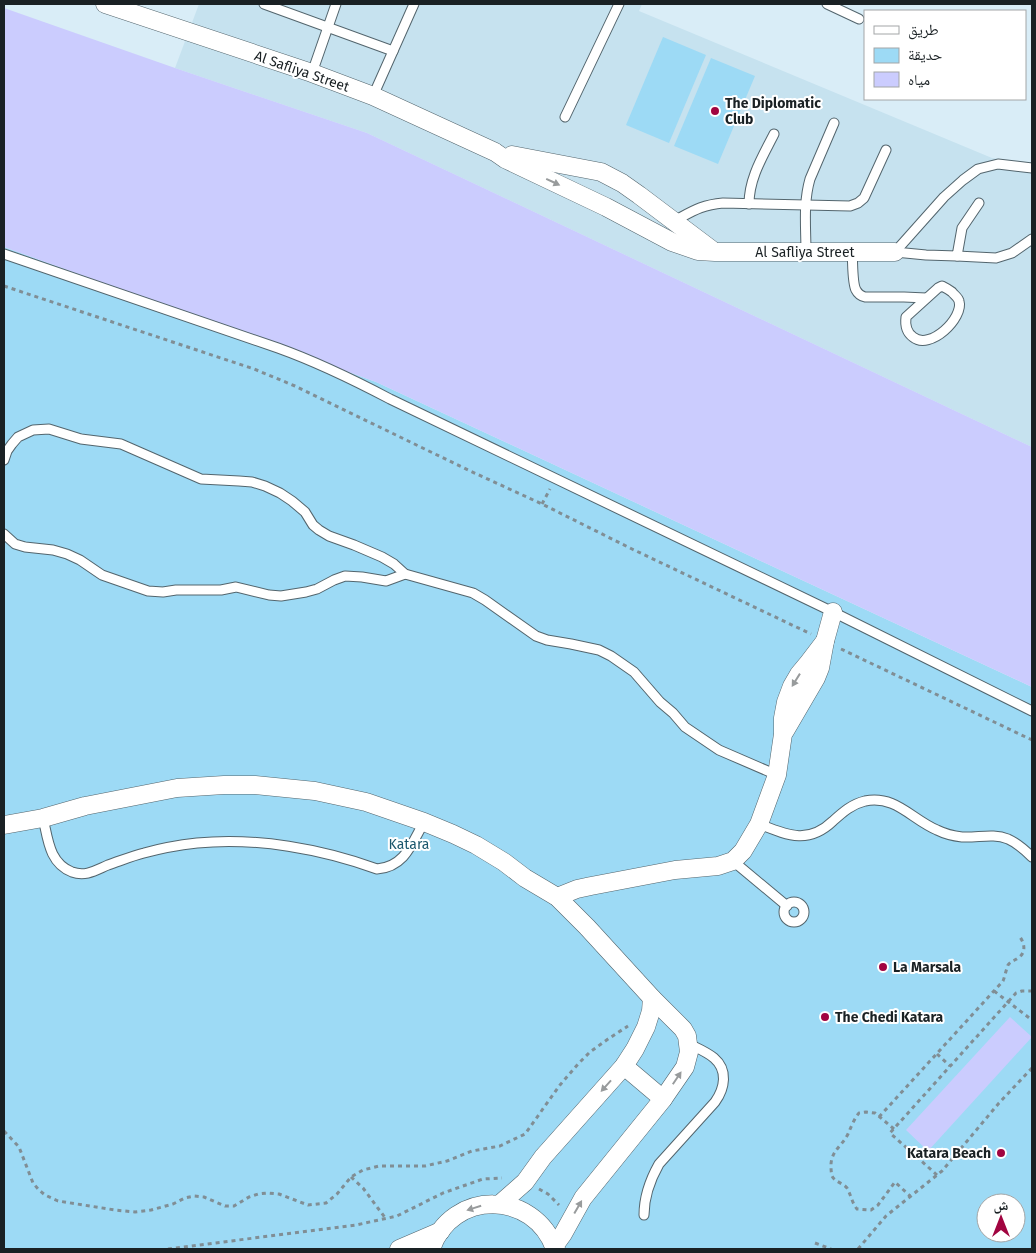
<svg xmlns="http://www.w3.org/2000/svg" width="1036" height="1253" viewBox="0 0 1036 1253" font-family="'Fira Sans','Noto Naskh Arabic',sans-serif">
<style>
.built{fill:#c6e2ef}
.green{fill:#9ddaf5;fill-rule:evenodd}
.water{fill:#cbccfe}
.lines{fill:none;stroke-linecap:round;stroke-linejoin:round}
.service-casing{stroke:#53656d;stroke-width:11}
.minor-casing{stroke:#53656d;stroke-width:19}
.path{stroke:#808e95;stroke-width:3;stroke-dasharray:4 4;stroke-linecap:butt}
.service{stroke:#fff;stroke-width:9}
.minor{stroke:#fff;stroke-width:18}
.oneway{fill:#989b9c}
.poi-dot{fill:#a10440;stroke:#fff;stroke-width:2}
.labels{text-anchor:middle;stroke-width:4;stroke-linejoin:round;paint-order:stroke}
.street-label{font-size:14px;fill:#1a2124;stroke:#fff}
.poi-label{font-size:14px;font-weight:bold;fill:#1a2124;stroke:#fff;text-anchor:start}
.park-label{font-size:14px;fill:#1b576d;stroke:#fff}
</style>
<rect width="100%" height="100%" fill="#d9edf7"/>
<path class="built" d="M199 4H642L639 11 992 158 1032 164V447L367 133 175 68Z"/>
<g class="green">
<path d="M663 37 706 55 669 143 626 125Z"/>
<path d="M711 58 755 76 718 164 674 146Z"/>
<path d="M4 247 376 382 1032 687V1249H4ZM986 1203H1016V1233H986Z"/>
</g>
<g class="water">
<path d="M4 8 175 68 367 133 1032 447V687L376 382 4 247Z"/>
<path d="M1010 1017 1032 1037 928 1151 906 1130Z"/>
</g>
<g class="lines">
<defs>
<g id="service">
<path d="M264 4 393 51"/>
<path d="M827 4 859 19"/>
<path d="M312 73 336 4"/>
<path d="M373 96 414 4"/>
<path d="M565 117 619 4"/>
<path d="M749 204C749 178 763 156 774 134"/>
<path d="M674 221C693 211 701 205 723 203L850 206 858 203 864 198 886 150"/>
<path d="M806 252C806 228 803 203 810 179L834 123"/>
<path d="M852 252C853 261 852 283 856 290 858 294 861 296 865 297H904L926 298"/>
<path d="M895 252 944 197 963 180 978 169 998 164 1032 168"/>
<path d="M895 252 926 255 957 256 962 228 979 203"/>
<path d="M4 254 278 348C317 362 354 380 390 399L833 612 1032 711"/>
<path d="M957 256 996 258 1012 253 1032 239"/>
<path d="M942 286C946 288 948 289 952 292 954 295 958 297 959 301 964 318 930 351 913 337 906 332 905 325 906 317L938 288Z"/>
<path d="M4 460 7 451 12 444 18 437 33 430 49 429 81 439 121 444 201 479 239 481 252 482 265 486 280 493 292 501 305 512 313 525 319 530 329 536 354 545 382 557 394 564 405 574 473 593 485 600 536 636 547 640 571 644 599 650 611 656 634 672 660 702 673 713 685 727 719 750 777 775"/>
<path d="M4 534 15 544 25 547 53 550 67 554 80 560 102 575 148 591 163 592 176 590H221L236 587 269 595 281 596 306 592 317 589 334 580 345 576 362 577 386 581 405 574"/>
<path d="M43 818C48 839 49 863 72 872 86 877 96 870 108 865 120 861 132 856 144 853 162 848 179 845 197 843 256 837 322 849 377 869 405 867 412 843 424 822"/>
<path d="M759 824C787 835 808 845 833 821 843 812 852 804 865 801 896 795 911 819 937 830 945 834 953 836 962 837 978 838 993 833 1008 839 1017 843 1025 850 1032 857"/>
<path d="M733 861 787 906"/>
<circle cx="794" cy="912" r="10"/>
<path d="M644 1215C644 1196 650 1180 659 1164L715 1102C725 1088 728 1070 714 1058 707 1052 697 1048 689 1044"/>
</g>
<g id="minor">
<path d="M105 4 312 73 373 96 495 152 505 159 606 207 672 242 698 251 715 252H895"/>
<path d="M512 155 601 172 622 183 639 195 712 250"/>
<path d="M785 731 816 678 820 668 825 641 833 612"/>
<path d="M4 825 43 818 85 806 177 788 224 785H255L315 791 366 802 424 822 453 834 476 845 504 862 525 878 557 897 587 927 652 998 683 1029 687 1036 689 1052 685 1067 663 1099 583 1198 563 1234 555 1245 556 1249"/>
<path d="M557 897 577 889 591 886 675 870 718 866 733 861 743 851 759 824 777 775 783 734V718L786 702 792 686 799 674 809 662 825 641"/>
<path d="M624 1066 663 1099"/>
<path d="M500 1204 525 1182 543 1157 624 1066 635 1049 646 1027 651 1011 652 998"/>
<path d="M399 1249 441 1231"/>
<path d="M431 1249C452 1189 534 1190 555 1249"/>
</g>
</defs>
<use href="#service" class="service-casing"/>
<use href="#minor" class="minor-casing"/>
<g class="path">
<path d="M4 286 254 369 295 386 468 470 542 504 632 549 811 634"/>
<path d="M542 504 550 489"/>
<path d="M841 649 1032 740"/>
<path d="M994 991 1032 1020"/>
<path d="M937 1054 950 1066"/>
<path d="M879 1117 1003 981C1005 976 1006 970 1008 965 1011 961 1014 961 1018 958 1026 953 1025 944 1020 937"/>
<path d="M894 1129 875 1113 866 1112 859 1113C854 1119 851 1127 848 1134 842 1146 832 1150 831 1164 831 1168 831 1172 832 1176 835 1182 843 1183 847 1188 851 1195 852 1203 857 1209L871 1210 878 1205 895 1182 910 1196"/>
<path d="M4 1131 19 1147 33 1183 39 1190 45 1195 58 1201 115 1210 135 1212 151 1210 173 1204 185 1198 194 1196 204 1197 225 1206H234L249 1197 258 1194 268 1193 279 1194 308 1205 326 1203 337 1194 351 1177 363 1170 379 1166H425L447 1161 472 1151 500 1146 525 1134 560 1085 578 1064 590 1052 608 1039 628 1026"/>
<path d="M937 1175 890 1133 1016 993 1022 991H1032"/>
<path d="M351 1177 363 1188 386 1219"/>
<path d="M539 1189 548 1194 559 1205"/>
<path d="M815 1243 831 1249"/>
<path d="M168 1249 356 1225 397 1216 443 1193 483 1179 502 1178"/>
<path d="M858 1249 886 1216 942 1171 999 1103 1032 1068"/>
</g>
<use href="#service" class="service"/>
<use href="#minor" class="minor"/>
</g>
<defs><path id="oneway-solid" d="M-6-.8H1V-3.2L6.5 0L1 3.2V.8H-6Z" transform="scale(1.25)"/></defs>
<g class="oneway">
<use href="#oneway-solid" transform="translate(553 182) rotate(25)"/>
<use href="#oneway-solid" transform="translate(796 680) rotate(122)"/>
<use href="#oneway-solid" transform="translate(677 1078) rotate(-56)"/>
<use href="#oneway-solid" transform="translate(606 1086) rotate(132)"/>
<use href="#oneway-solid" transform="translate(578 1207) rotate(-60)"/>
<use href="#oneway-solid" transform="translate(474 1208) rotate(163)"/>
</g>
<g class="poi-dot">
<circle cx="715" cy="111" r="5"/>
<circle cx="883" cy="967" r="5"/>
<circle cx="825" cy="1017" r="5"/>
<circle cx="1001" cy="1153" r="5"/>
</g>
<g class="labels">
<g class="street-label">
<text transform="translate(302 71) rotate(19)" y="5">Al Safliya Street</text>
<text x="805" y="257">Al Safliya Street</text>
</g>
<g class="poi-label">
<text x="725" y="108">The Diplomatic<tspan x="725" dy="16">Club</tspan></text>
<text x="893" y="972">La Marsala</text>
<text x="835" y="1022">The Chedi Katara</text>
<text x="991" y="1158" text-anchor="end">Katara Beach</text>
</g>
<g class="park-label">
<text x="409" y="849">Katara</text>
</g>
</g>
<rect width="1036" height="1253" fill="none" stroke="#1a2124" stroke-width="10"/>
<rect x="864" y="10" width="162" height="90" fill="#ffffff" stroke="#a3a6a7"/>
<rect x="874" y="26" width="25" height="8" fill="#ffffff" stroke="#a3a6a7"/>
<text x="908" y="35" font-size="15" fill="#1a2124">طريق</text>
<rect x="874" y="48" width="25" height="15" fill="#9ddaf5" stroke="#a3a6a7"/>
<text x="908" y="60" font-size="15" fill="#1a2124">حديقة</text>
<rect x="874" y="72" width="25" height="15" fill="#cbccfe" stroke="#a3a6a7"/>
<text x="908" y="85" font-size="15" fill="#1a2124">مياه</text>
<g transform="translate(1001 1218)"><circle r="24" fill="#ffffff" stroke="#a3a6a7"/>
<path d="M0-4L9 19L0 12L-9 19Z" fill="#a10440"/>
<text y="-8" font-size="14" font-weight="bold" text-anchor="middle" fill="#1a2124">ش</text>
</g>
</svg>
